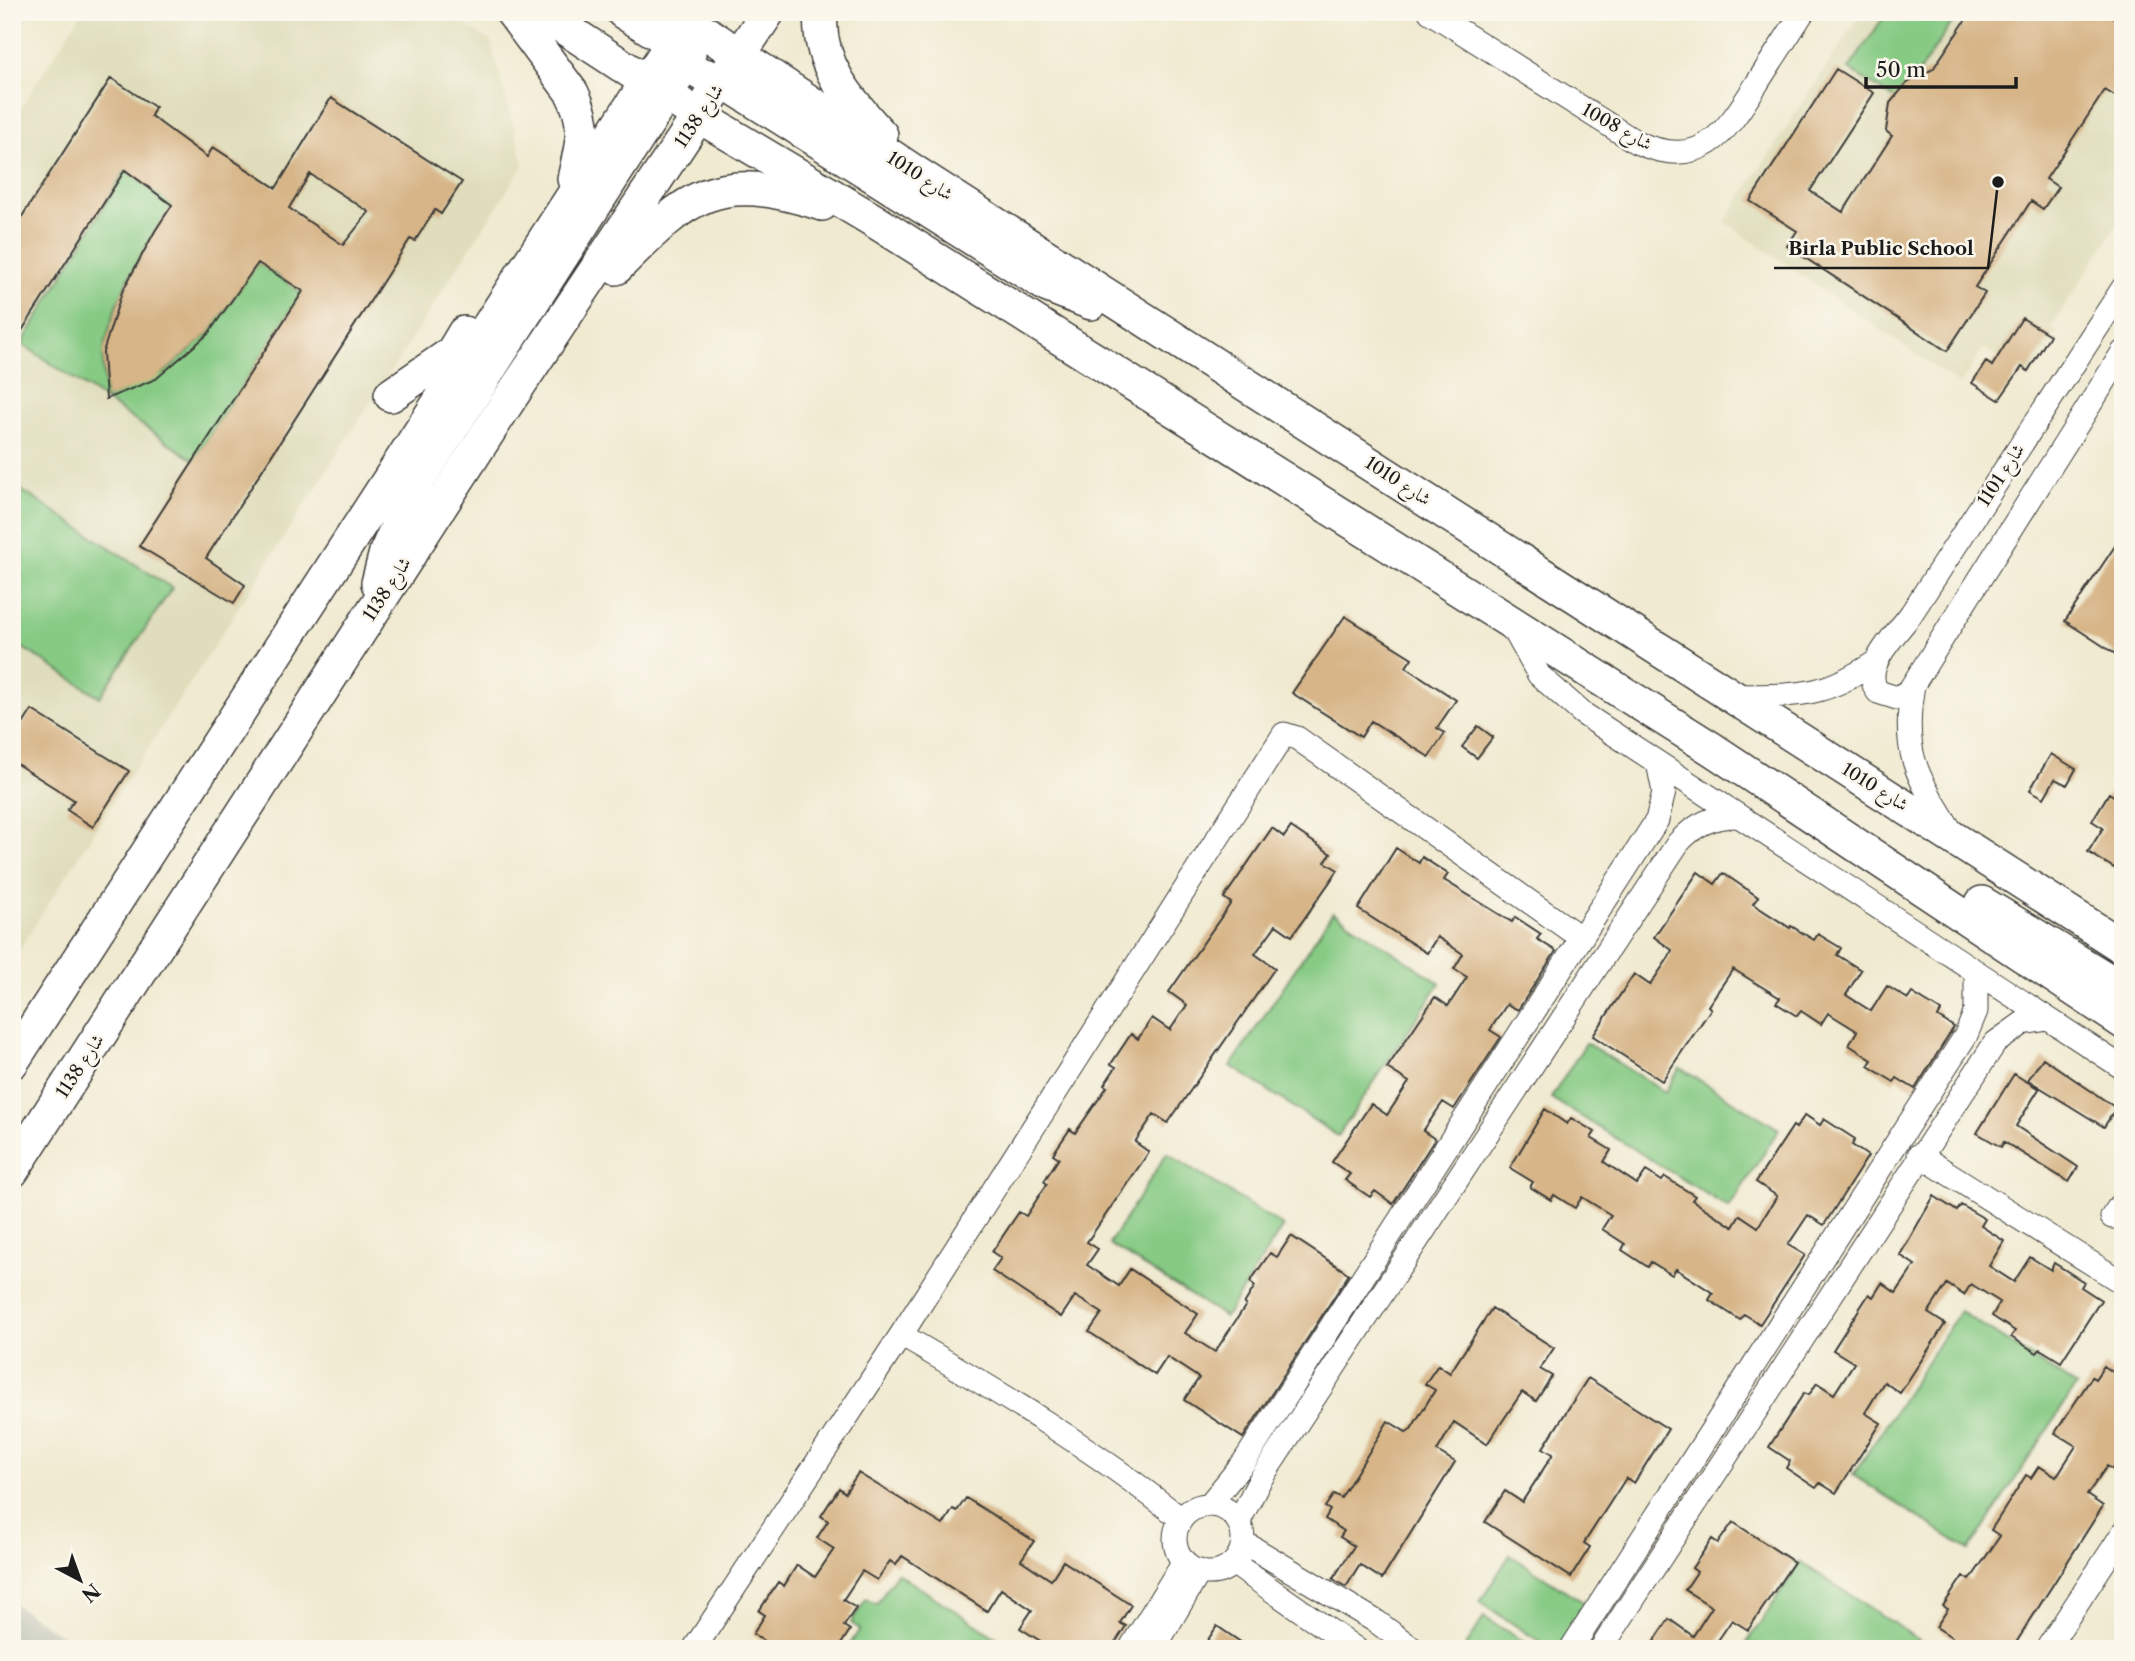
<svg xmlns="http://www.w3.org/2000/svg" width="2135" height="1661" font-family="'Libre Caslon Text',Amiri,serif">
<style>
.built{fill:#dfddbb}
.industrial{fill:#c3c6b9}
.green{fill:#86ca84;stroke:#517350;stroke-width:2}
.building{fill:#d7b588;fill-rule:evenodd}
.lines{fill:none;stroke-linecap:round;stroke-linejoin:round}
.street-casing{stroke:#3c3b37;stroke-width:25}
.secondary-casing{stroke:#3c3b37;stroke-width:36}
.street{stroke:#fff;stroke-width:23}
.secondary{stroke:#fff;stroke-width:33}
.labels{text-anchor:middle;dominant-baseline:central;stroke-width:5;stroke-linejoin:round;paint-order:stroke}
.street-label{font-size:18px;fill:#1c1c1c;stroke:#fbf7ec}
.leader{fill:none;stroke:#1c1c1c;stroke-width:2.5}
.callout-dot{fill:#1c1c1c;stroke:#fbf7ec;stroke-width:2.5}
.callout-label{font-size:19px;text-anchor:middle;font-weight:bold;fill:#1c1c1c;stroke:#fbf7ec;stroke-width:5;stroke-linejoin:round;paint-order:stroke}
</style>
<rect width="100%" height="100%" fill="#fbf7ec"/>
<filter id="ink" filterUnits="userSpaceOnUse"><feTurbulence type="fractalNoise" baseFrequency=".0143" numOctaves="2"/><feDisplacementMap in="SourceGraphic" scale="14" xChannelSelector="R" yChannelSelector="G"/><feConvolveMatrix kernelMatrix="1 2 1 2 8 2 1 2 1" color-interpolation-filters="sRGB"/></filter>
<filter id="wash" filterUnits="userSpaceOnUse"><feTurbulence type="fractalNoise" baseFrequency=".00686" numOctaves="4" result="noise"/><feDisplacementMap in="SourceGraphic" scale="28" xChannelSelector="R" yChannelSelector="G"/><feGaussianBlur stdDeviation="1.57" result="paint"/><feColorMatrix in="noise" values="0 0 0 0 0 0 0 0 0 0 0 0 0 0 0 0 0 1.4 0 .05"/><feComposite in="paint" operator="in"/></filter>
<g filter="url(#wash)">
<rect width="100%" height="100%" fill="#f0ead1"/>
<path class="built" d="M82,12h363l46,30 33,122 -512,796v-838z
M1862,12h261v204l-72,111 6,6 -29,44 -45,-29 -23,37 -235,-163z"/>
<path class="industrial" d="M12,1603l71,46h-71z"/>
<path class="green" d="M1887,12h72l-60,90 -50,-33z
M125,170l48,35c-31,43 -59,93 -69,145 -3,15 1,34 2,49l58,-26 44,-39 50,-71 44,30 -108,167 -172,-116z
M12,484l160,104 -72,109 -88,-56z
M1333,912l107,71 -102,153 -107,-70z
M1586,1043l79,49 15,-24 99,61 -50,79 -178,-110z
M1167,1153l116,73 -58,91 -116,-73z
M1960,1311l116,75 -107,164 -116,-75z
M1510,1555l81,52 -27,42h-13l-71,-47z
M1800,1562l119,78 -6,9h-170z
M897,1573l106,69 -4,7h-152l13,-20 -9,-6 15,-24 10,6z
M1484,1617l50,31 -63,1 -5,-3z"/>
<g id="blocks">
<path class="building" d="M1971,12h134l18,12v77l-18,-11 -59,89 12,8 -15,22 -12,-8 -56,86 10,6 -38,58 -160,-105 10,-15 -47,-30 86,-132 38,24 -64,98 33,21 49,-76 -6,-5 4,-28 17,-20 26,-14z
M111,78l44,29 -4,9 56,41 6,-10 63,41 55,-90 131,84 -21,32 -6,-4 -20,31 -5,-2 -204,319 39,27 -11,18 -95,-57 164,-255 -45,-28 -50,71 -52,45 -50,20 -3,-47 19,-60 33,-61 17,-26 -47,-35 -113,176v-114zM310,174l59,38 -26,33 -54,-37z
M2022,318l28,17 -22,36 -6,-4 -23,33 -27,-17 14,-21 6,4z
M2123,534v125l-58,-38z
M1345,616l67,42 -6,9 50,33 -19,28 8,5 -16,24 -58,-36 -10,16 -69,-44z
M32,710l97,61 -36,56 -26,-17 7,-10 -62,-39v-20z
M1478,726l15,11 -16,21 -15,-11z
M2051,754l25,15 -9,16 -12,-6 -11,19 -14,-8z
M2109,793l14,9v52l-9,14 -26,-16 15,-24 -11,-7z
M1291,827l40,27 -6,8 13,8 -46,66 -16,-11 -21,29 20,14 -107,155 -14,-9 -19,28 14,10 -62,90 11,7 -11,16 32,21 11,-17 68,45 -13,19 30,19 31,-47 -2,-1 11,-18 -5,-4 20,-29 7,4 14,-21 58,38 -106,164 -59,-38 15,-22 -32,-21 -12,18 -66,-43 13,-19 -27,-17 -14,21 -69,-46 9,-13 -9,-6 27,-40 7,4 21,-32 -3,-3 15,-23 -6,-4 17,-25 5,4 32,-46 -3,-2 12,-18 -5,-3 20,-30 7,5 14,-21 18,12 17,-25 -18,-13 62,-89 -7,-5 48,-70 12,9z
M1396,848l23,15 3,-6 26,17 -4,6 68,42 3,-5 26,17 -4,5 19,12 -38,59 -11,-6 -17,26 11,7 -47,72 -11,-7 -20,29 12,8 -42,65 -18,-13 -5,6 -25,-17 5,-6 -18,-12 39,-58 16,11 22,-33 -22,-14 48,-71 13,9 19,-29 -13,-8 9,-15 -26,-17 -10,16 -69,-44z
M1698,872l17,12 8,-11 35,24 -5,7 37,24 1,-2 23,14 4,-6 23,14 -4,7 24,15 -15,25 25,16 16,-25 21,13 4,-6 29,18 -3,6 16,10 -39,62 -18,-11 -3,4 -26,-16 4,-6 -23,-15 8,-14 -29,-18 -7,11 -20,-13 -4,5 -21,-13 4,-5 -47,-29 -25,37 3,3 -49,72 -69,-45 41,-62 16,11 19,-28 3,-7 -18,-13z
M2043,1058l73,50 -12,19 -76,-47z
M2014,1074l25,15 -23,37 62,41 -9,15 -65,-40 -3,5 -24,-14z
M1545,1109l22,15 4,-6 24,14 -4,6 20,12 -7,12 33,22 9,-13 16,10 3,-4 30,19 -3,4 41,27 7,-12 18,12 19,-31 -21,-14 37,-56 3,2 9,-13 15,10 4,-6 31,20 -3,6 16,11 -44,69 -16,-10 -20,30 17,10 -45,69 -16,-10 -4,6 -31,-20 4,-7 -37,-24 -4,6 -21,-13 -3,5 -26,-17 3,-6 -23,-15 9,-14 -29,-18 -7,11 -21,-13 -3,5 -21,-13 3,-5 -23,-14z
M1934,1196l23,15 4,-6 24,14 -4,7 23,15 -15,25 25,16 16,-25 21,13 3,-7 30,19 -3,5 20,13 -40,62 -21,-13 -3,4 -26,-16 4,-6 -23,-15 8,-14 -29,-18 -7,11 -17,-11 -19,29 17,11 -45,69 -16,-11 -19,31 16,10 -45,70 -16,-10 -4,5 -30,-20 4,-7 -21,-14 35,-54 5,2 8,-12 17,11 20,-31 -21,-13 36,-56 4,3 9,-14 14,10 19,-28 -15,-10z
M1492,1308l62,40 -14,21 12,7 -16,25 -14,-9 -35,52 -33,-22 -17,29 18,11 -73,117 -22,-14 -14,22 -13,-8 21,-33 -14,-9 4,-6 -19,-12 5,-9 -5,-3 9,-13 7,4 47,-77 18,11 5,-3 24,-39 -10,-6 13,-19 12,8z
M2104,1366l19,13v97l-16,-10 -20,29 16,11 -91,143h-67l8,-11 -17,-11 12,-18 -5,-3 20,-30 7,4 30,-44 -9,-6 35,-55 5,3 8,-12 17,11 20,-31 -21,-13 37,-56 3,2z
M1588,1378l80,51 -34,54 -8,-5 -42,65 6,4 -19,30 -86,-55 20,-31 17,11 31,-48 -10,-6z
M858,1473l85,52 10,-16 4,2 9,-13 68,43 -13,19 30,20 12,-19 68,44 -11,18 6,3 -15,23h-58l-33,-21 12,-18 -31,-21 -14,22 -85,-55 -6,9 -6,-4 -13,19 -15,-9 -19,29 13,8 -12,18 6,4 -12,19h-62l-23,-15 12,-19 -6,-4 19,-29 6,4 13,-21 18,12 19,-28 -17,-11 11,-17 -7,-5 18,-28 6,5z
M1733,1522l61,40 -46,68 -16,-10 -20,29h-63l20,-30 24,17 19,-29 -27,-17 12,-18 -5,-4 20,-29 6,4z
M1217,1626l34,23h-49z"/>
</g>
</g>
<g filter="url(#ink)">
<use href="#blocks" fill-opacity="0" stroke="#3c3b37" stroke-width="2"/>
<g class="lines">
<defs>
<path id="street" d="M1430,12l206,130c65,29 88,-7 120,-57 15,-24 31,-48 47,-73
M2123,288l-212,326c-14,20 -52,54 -33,78l19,6 12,-7 214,-339
M1511,624l28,51 43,38 541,355
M1913,685c-12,70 4,91 40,149
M1735,696c65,-1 87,2 142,-35
M1919,1155l204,128
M2112,1217l11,-16
M901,1335c96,56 194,114 280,184
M1209,1505l35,-43 413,-642 7,-28 -6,-29
M1175 1539a34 34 0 1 1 68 0a34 34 0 1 1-68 0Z
M1239,1521l21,-41 418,-637c17,-19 35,-27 60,-27
M1243,1542l134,80 36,27
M1233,1563l123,86
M694,1649l207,-314 383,-601 13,4 284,200
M1130,1649l54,-88
M1154,1649l46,-78
M1571,1649l395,-614 10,-24v-38
M1601,1649l394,-606 28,-20 25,-4
M2047,1649l76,-116"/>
<path id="secondary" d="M512,12l60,81c17,34 10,50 2,86
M540,12l159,104 174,104 839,529 411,273
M623,12l66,41
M675,12l241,161 1207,774
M821,12c-5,51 28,88 60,123
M701,74l22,7 325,205 43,17
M616,268c74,-75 100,-98 206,-64
M391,395l61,-42 12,-20
M378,583l8,-31 32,-72 259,-403
M1982,903l141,86
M12,1062l680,-1050
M12,1171l495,-768 261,-391"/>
</defs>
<use href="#street" class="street-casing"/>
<use href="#secondary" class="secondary-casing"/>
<use href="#street" class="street"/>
<use href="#secondary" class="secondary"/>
</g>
</g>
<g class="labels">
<g class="street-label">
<text transform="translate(699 116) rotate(-56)">شارع 1138</text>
<text transform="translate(1617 127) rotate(29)">شارع 1008</text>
<text transform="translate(920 176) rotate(33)">شارع 1010</text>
<text transform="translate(2001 475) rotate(-57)">شارع 1101</text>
<text transform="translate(1398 481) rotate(33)">شارع 1010</text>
<text transform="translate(387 589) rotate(-57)">شارع 1138</text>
<text transform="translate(1875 787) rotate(32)">شارع 1010</text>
<text transform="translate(80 1066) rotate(-57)">شارع 1138</text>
</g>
</g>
<path class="leader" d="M1998 182L1988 268H1774"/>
<circle class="callout-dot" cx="1998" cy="182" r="7"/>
<g class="callout-label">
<text x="1881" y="255">Birla Public School</text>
</g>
<rect width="2135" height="1661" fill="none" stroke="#fbf7ec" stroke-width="42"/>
<g transform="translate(80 1580) rotate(139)" stroke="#fbf7ec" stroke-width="5" paint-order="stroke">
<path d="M0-5L12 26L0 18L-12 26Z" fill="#1c1c1c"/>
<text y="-10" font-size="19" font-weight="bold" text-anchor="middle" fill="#1c1c1c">N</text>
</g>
<path d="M1866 77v10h150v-10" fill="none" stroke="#1c1c1c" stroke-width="3.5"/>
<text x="1876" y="77" font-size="21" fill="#1c1c1c" stroke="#fbf7ec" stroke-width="5" paint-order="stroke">50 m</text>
</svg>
